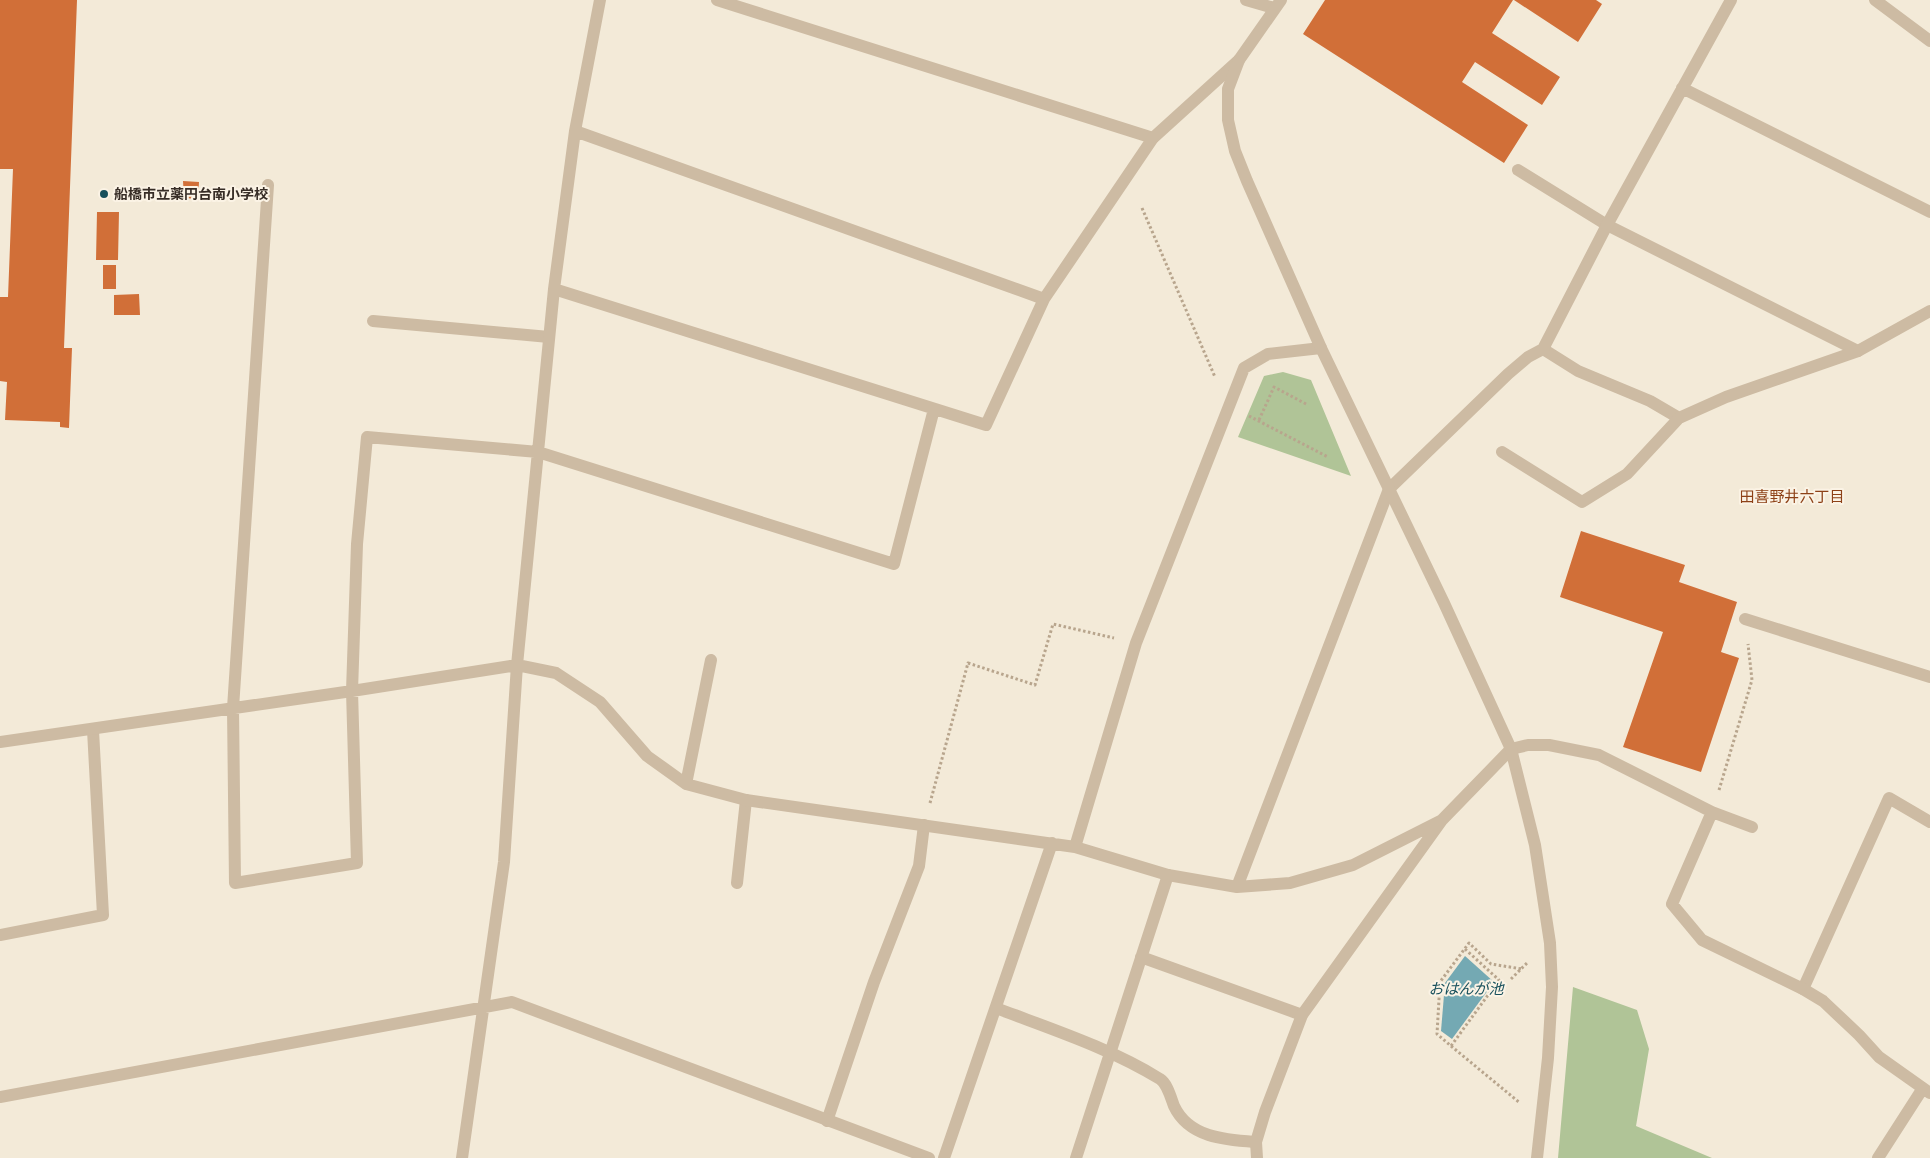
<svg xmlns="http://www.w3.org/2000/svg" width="1930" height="1158" font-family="'PT Sans Narrow','Noto Sans JP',sans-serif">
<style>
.green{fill:#b0c497}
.water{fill:#74a9b3}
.building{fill:#d16f38}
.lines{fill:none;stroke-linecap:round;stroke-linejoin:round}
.path{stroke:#b8a58d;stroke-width:3;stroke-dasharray:2.5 2.5;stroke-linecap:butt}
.service{stroke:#cdbba3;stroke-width:12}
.minor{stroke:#cdbba3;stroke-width:12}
.tertiary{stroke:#cdbba3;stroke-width:12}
.poi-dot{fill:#18505c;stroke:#fbf3e5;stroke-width:2}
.labels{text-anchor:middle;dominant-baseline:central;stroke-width:4;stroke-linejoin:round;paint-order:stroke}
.poi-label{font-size:14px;font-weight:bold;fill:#372d26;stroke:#fbf3e5;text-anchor:start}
.neighbourhood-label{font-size:15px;fill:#8d4117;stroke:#fbf3e5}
.water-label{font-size:15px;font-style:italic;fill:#18505c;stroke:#fbf3e5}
</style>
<rect width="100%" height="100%" fill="#f3ead8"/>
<path class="green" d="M1283,372l28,8 40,96 -113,-39 26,-61z
M1573,987l64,23 12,39 -13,77 76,32h-154z"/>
<path class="water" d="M1465,956l29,26 -42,57 -11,-8 4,-48z"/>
<path class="building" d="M0,0h77l-13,348h8l-3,80 -9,-1v-5l-55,-2 2,-38 -7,-1v-84h8l5,-128h-13z
M1325,0h188l-21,33 68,44 -18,28 -67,-43 -13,20 66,43 -24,38 -201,-129z
M1514,0h82l6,4 -24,38z
M183,181l16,1 -1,17 -14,-1z
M97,212h22l-1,48h-22z
M103,265h13v24h-13z
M139,294l1,21h-26v-20z
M1581,531l104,34 -6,17 58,20 -16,50 18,6 -38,114 -78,-25 40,-115 -103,-35z"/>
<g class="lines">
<path class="path" d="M1142,208l73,169
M1249,416l79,41
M1259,420l15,-33 34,18
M1719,790l33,-110 -4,-36
M930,803l38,-140 67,22 18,-61 61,14
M1465,949l34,31 -48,66 -14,-12 3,-52 29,-39 22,21 31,5
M1511,979l16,-16
M1451,1046l69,57"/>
<path class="service" d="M717,0l436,138
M1518,170l89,55 251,126
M373,321l176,16
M1543,349l35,22 72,30 29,17
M1745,619l185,58
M737,883l9,-83
M0,935l103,-20 -10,-185
M1141,957l161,58
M1803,989l86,-191 41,24
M996,1008c55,21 114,40 164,71 7,4 11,19 14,27 15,32 52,34 82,36
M827,1121l47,-139 45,-116 5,-41
M1076,1158l92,-283"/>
<path class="minor" d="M1246,0l28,8
M1875,0l55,41
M1682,88l248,124
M575,131l469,168
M268,185l-35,523 2,175 122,-20 -5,-172 5,-147 10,-107 171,15 356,112 40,-155
M554,289l432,136 58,-126 109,-161 86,-78
M1502,452l80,50 45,-28 52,-56 47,-21 132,-46 72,-40
M0,742l352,-51 165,-26 39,8 44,29 47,54 39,28 60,16 329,47 93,28 69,12 53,-4 63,-18 89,-45
M686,784l25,-124
M1712,812l-40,92 30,36 101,49 20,12 36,34 20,22 51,36
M1075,847l61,-204 108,-275 24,-14 53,-6
M1237,887l152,-398 119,-115 20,-17 15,-8 64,-124 124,-225
M0,1097l512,-95 417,156
M462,1158l42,-296 13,-197 37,-376 21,-158 25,-131
M944,1158l108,-315
M1257,1158l-1,-16 9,-30 37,-97 140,-195 69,-71 17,-4h21l50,10 113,57 40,15
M1878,1158l45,-70"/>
<path class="tertiary" d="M1281,0l-42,60 -11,29v31l7,31 12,30 74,167 123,255 67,146 24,96 15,98 2,44 -4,71 -11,100"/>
</g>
<circle class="poi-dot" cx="104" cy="194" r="5"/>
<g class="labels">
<g class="poi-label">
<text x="114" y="194">船橋市立薬円台南小学校</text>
</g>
<g class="neighbourhood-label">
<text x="1792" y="496">田喜野井六丁目</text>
</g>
<g class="water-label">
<text x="1466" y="988">おはんが池</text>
</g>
</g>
</svg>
